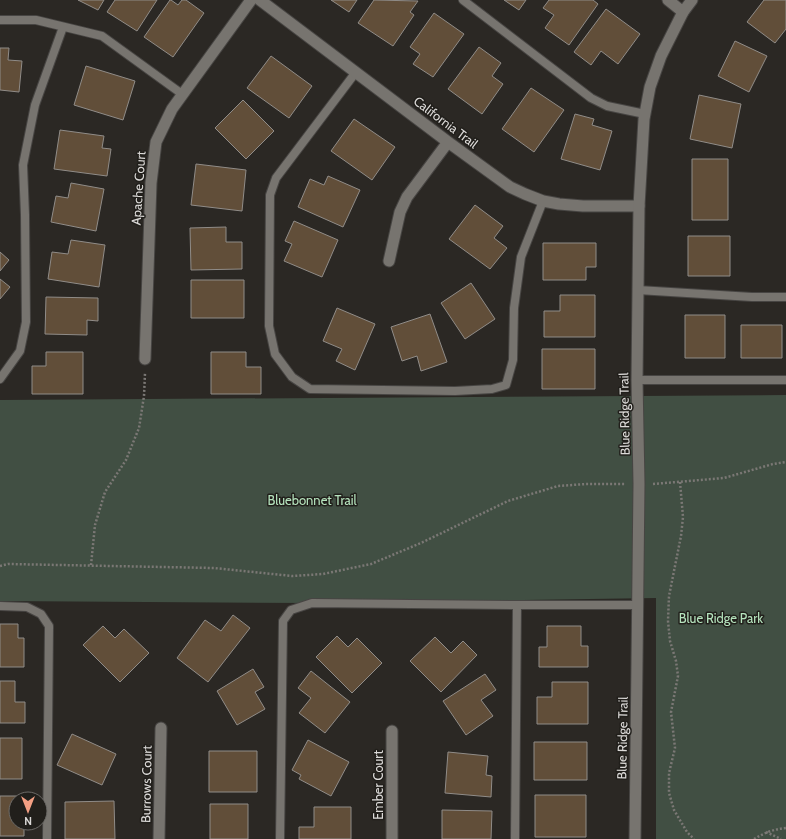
<svg xmlns="http://www.w3.org/2000/svg" width="786" height="839" font-family="Cabin,sans-serif">
<style>
.green{fill:#414f43}
.building{fill:#614e39;stroke:#908c88}
.lines{fill:none;stroke-linecap:round;stroke-linejoin:round}
.service-casing{stroke:#474543;stroke-width:10}
.minor-casing{stroke:#474543;stroke-width:13}
.tertiary-casing{stroke:#474543;stroke-width:13}
.path{stroke:#7b7875;stroke-width:2.5;stroke-dasharray:2 2;stroke-linecap:butt}
.service{stroke:#77746f;stroke-width:8}
.minor{stroke:#77746f;stroke-width:11}
.tertiary{stroke:#77746f;stroke-width:11}
.labels{text-anchor:middle;dominant-baseline:central;stroke-width:3;stroke-linejoin:round;paint-order:stroke}
.street-label{font-size:13px;fill:#dcdad8;stroke:#211f1b}
.park-label{font-size:13px;fill:#b5e3bd;stroke:#211f1b}
</style>
<rect width="100%" height="100%" fill="#2b2824"/>
<path class="green" d="M786,395v444h-130v-241l-344,5 -312,-2v-201z"/>
<path class="building" d="M78,0h26l-6,10z
M115,0h42l-20,31 -30,-19z
M170,0h1l7,5 4,-5h4l18,13 -31,44 -29,-20z
M331,0h26l-8,12z
M374,0l44,1 -8,11 4,3 -21,31 -35,-23z
M504,0h22l-7,10z
M549,0h44l5,4 -29,41 -24,-17 9,-13 -11,-7z
M764,0h22v29l-11,14 -28,-21z
M606,9l34,25 -22,30 -17,-13 -10,14 -17,-13z
M434,13l30,21 -31,43 -20,-13 7,-10 -10,-7z
M735,41l32,15 -18,36 -31,-16z
M479,47l22,16 -9,13 11,8 -21,30 -34,-25z
M0,48h9l-1,12 14,1 -3,31 -19,-2z
M271,56l41,30 -23,32 -42,-30z
M86,66l49,15 -12,39 -49,-15z
M531,88l33,22 -30,42 -32,-23z
M699,95l42,9 -9,44 -42,-9z
M243,100l31,31 -28,28 -31,-31z
M575,114l19,5 -2,6 20,6 -12,39 -39,-11z
M354,119l41,28 -23,33 -41,-29z
M60,130l44,6 -2,12 9,1 -4,27 -53,-7z
M692,159h36v61h-36z
M196,164l50,6 -4,41 -51,-6z
M328,176l32,14 -17,37 -45,-20 12,-28 14,6z
M71,183l33,6 -8,42 -45,-9 5,-26 12,2z
M475,205l28,21 -9,12 13,10 -17,21 -41,-30z
M294,221l44,19 -16,37 -38,-16 8,-17 -7,-3z
M226,227v15h16v27l-51,1 -1,-42z
M688,236h42v40h-42z
M71,240l34,5 -6,42 -51,-8 4,-27 16,2z
M543,243h53v24h-10v13h-43z
M0,252l9,8 -9,11z
M0,279l10,8 -10,12z
M191,280h53v38h-53z
M471,283l24,36 -30,20 -24,-36z
M560,295h35v42h-51v-26h16z
M46,297l52,1v23l-11,-1v15l-42,-1z
M337,308l38,16 -20,46 -19,-9 6,-12 -19,-8z
M430,314l17,48 -26,9 -4,-15 -15,5 -11,-34z
M685,315h40v43h-40z
M741,325h41v33h-41z
M542,349h53v40h-53z
M46,352h37v42h-51v-28h14z
M211,352h35v15h15v27h-50z
M233,615l17,13 -42,54 -31,-24 28,-38 16,11z
M0,624h18v14h6v29h-24z
M103,626l12,12 9,-9 25,24 -29,29 -37,-37z
M547,626h34v20h7v21h-49v-20h8z
M337,636l11,11 9,-9 25,25 -30,30 -36,-36z
M435,637l16,16 12,-12 14,14 -36,37 -31,-31z
M253,669l11,18 -9,5 10,17 -28,16 -20,-34z
M311,671l39,31 -25,31 -26,-20 12,-15 -13,-10z
M485,674l11,16 -15,10 12,16 -27,19 -23,-34z
M0,681h15v21h10v21h-25z
M552,682h36v42h-51v-27h15z
M72,734l44,20 -14,31 -45,-20z
M0,738h22v41h-22z
M308,740l41,22 -18,34 -32,-17 2,-4 -9,-5z
M534,742h53v38h-53z
M209,751h48v41h-48z
M448,752l40,4 -2,19 6,1 -1,21 -46,-4z
M535,795h51v42h-51z
M0,796h24v3h-8v24h8v13h-24z
M114,801l1,38h-50v-37z
M210,804h38v35h-38z
M314,807h37v32h-52v-12h15z
M442,810l50,1 -1,28h-49z"/>
<g class="lines">
<defs>
<path id="service" d="M463,0l128,98 16,8 38,8
M0,20h36l66,16 80,58
M356,72l-80,106 -6,17 -1,131 6,28 17,23 18,12 145,2 37,-2 14,-4 7,-25 1,-52 7,-51 22,-56
M638,290l114,7h34
M0,379l20,-28 6,-29 -1,-107 -2,-50 12,-60 28,-78
M637,380h149
M0,606l27,1 14,7 8,12 -2,213
M280,839l3,-218 8,-11 21,-7 205,2h121
M515,839l2,-234"/>
<path id="minor" d="M260,0l188,142 62,45 15,7 18,7 16,3 24,2h56
M668,0l15,12
M389,261l11,-49 7,-15 41,-55
M145,359l6,-176 5,-41 16,-33 79,-109
M392,731v108
M159,839l2,-111"/>
<path id="tertiary" d="M635,839l4,-355 -2,-104 1,-90 1,-84 5,-87 6,-32 11,-31 22,-44 9,-12"/>
</defs>
<use href="#service" class="service-casing"/>
<use href="#minor" class="minor-casing"/>
<use href="#tertiary" class="tertiary-casing"/>
<path class="path" d="M680,482l3,35 -2,19 -12,60 -1,25 2,20 6,20 2,15 -7,36 4,36 -6,25v20l5,17 13,22 7,7
M653,484l71,-6 49,-14 13,-2
M91,565l4,-40 10,-33 21,-32 13,-32 5,-32 1,-23
M0,566l8,-2 206,4 78,8 31,-2 48,-10 50,-21 87,-42 50,-15 28,-2h40
M766,832l15,7
M754,839c10,-6 20,-10 32,-11"/>
<use href="#service" class="service"/>
<use href="#minor" class="minor"/>
<use href="#tertiary" class="tertiary"/>
</g>
<g class="labels">
<g class="street-label">
<text transform="translate(446 122) rotate(37)">California Trail</text>
<text transform="translate(138 188) rotate(-86)">Apache Court</text>
<text transform="translate(624 414) rotate(-91)">Blue Ridge Trail</text>
<text transform="translate(622 738) rotate(-89)">Blue Ridge Trail</text>
<text transform="translate(146 784) rotate(-89)">Burrows Court</text>
<text transform="translate(378 785) rotate(-90)">Ember Court</text>
</g>
<g class="park-label">
<text x="312" y="500">Bluebonnet Trail</text>
<text x="721" y="618">Blue Ridge Park</text>
</g>
</g>
<g transform="translate(28 811) rotate(180)"><circle r="19" fill="#211f1b" stroke="#6c6a67"/>
<path d="M0-3L7 15L0 10L-7 15Z" fill="#f39f83"/>
<text y="-6" font-size="11" font-weight="bold" text-anchor="middle" fill="#dcdad8">N</text>
</g>
</svg>
